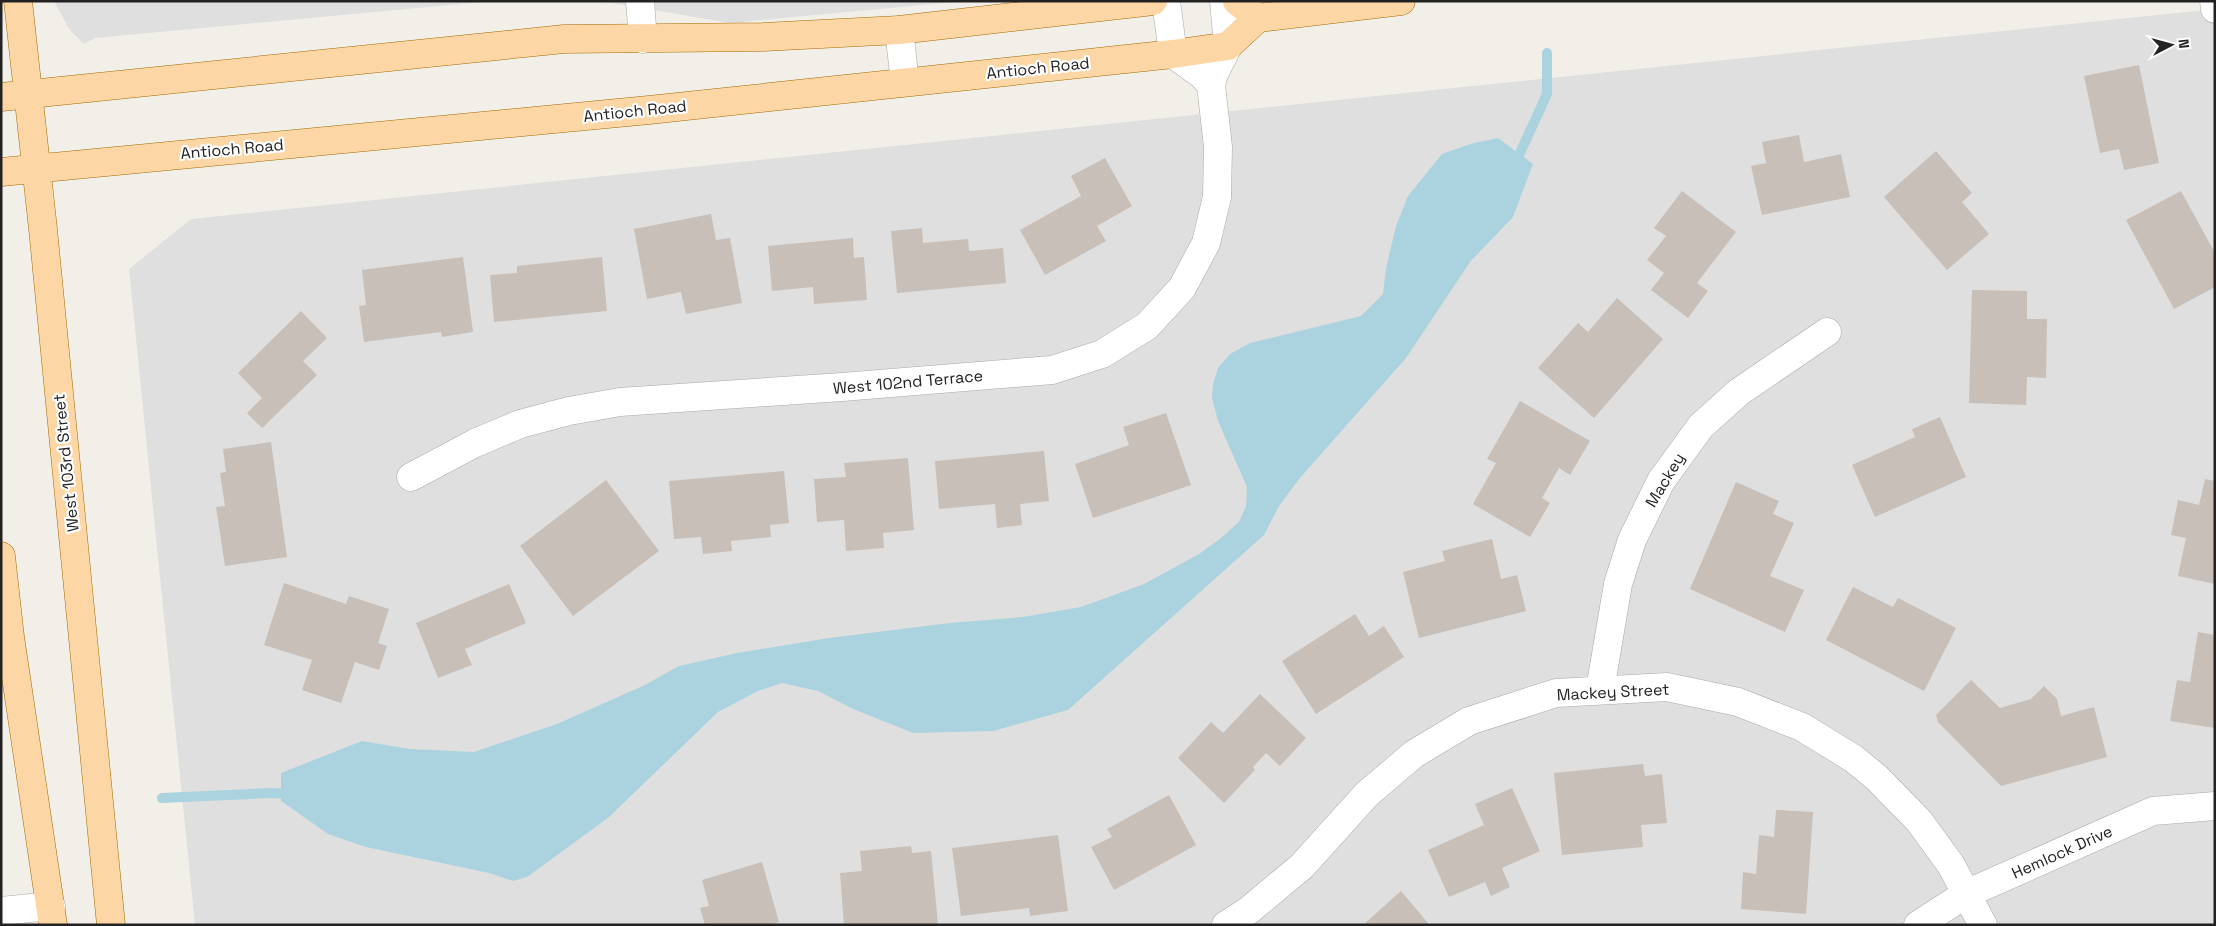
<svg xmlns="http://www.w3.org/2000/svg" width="2216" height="926" font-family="'Space Grotesk',sans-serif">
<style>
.residential{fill:#e0dfdf}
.water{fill:#aad3df}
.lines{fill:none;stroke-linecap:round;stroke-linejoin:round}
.stream{stroke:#aad3df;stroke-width:10}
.building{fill:#c7bfb8}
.minor-casing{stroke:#a9a9a9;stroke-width:29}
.major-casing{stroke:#a06b00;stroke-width:29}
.minor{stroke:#fff;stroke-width:28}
.major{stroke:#fcd6a4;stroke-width:28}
.labels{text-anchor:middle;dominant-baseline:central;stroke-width:4.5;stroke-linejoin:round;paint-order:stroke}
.street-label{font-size:16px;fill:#222;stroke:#fff}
</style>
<rect width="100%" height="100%" fill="#f2efe9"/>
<path class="residential" d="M54,1h439l-398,37 -11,6 -15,-15z
M600,1h365l-235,22z
M2215,9v916h-2020l-66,-656 62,-50z"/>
<path class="water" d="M1498,138l35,26 -20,53 -43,45 -64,96 -107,121 -20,27 -15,29 -196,175 -75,21 -80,2 -60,-24 -35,-18 -36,-8 -24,8 -40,21 -110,106 -81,59 -14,4 -24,-8 -123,-26 -38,-13 -47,-33v-28l81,-32 48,8 64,3 83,-28 88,-39 34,-19 58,-13 92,-15 121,-15 73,-6 58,-10 63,-23 55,-30 22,-16 18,-16 7,-16 1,-19 -29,-66 -6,-23 1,-14 5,-16 12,-14 20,-11 111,-27 22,-22 3,-26 10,-42 12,-30 34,-42 28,-10z"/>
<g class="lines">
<path class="stream" d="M1512,163l8,-10 27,-59v-41
M162,798l108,-5 24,1"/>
</g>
<path class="building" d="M2139,65l20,98 -35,7 -5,-21 -19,4 -16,-77z
M1799,135l5,27 37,-8 9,43 -88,18 -11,-49 15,-3 -4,-21z
M1936,151l36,42 -10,9 27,32 -42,36 -63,-73z
M1105,158l27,48 -35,20 9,15 -61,34 -25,-45 61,-34 -10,-20z
M1682,191l54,41 -39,51 11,8 -20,27 -37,-28 13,-17 -17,-13 19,-24 -12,-8z
M2181,191l34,62v34l-41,22 -48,-89z
M711,214l5,26 14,-2 12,65 -56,11 -5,-22 -34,7 -13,-70z
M922,228l1,15 45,-4 1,12 34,-3 3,35 -109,10 -6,-62z
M853,238l1,20 10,-1 3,43 -53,4 -1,-17 -41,4 -4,-45z
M463,257l10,75 -31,5 -1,-5 -77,10 -5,-36 7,-1 -4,-35z
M602,257l5,54 -113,11 -4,-47 27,-2v-7z
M1972,290l55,1v28h20l-1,59 -19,-1 -1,28 -57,-2z
M1617,298l46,41 -69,79 -56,-50 40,-45 10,9z
M301,311l26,27 -24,23 14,14 -55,53 -15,-15 15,-15 -24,-25z
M1520,401l70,40 -20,34 -11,-7 -17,30 8,5 -20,34 -57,-33 23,-41 -9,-4z
M1166,413l25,72 -98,33 -18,-54 54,-19 -6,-18z
M1940,417l26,60 -91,40 -23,-52 63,-28 -3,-8z
M271,442l16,115 -62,9 -9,-59 9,-1 -5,-33 6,-1 -3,-23z
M1044,451l5,50 -29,3 2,21 -25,3 -2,-24 -56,5 -4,-48z
M908,458l6,72 -31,3 1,15 -38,3 -2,-31 -27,2 -3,-43 32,-2 -2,-14z
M784,471l5,52 -19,2 1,12 -40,4 1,10 -29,3 -2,-17 -27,2 -5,-58z
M2205,479l10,2v103l-37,-8 8,-38 -15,-3 7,-35 21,5z
M606,480l53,71 -86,65 -53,-70z
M1736,482l43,19 -6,13 21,9 -24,53 34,14 -19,42 -95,-43z
M1492,539l9,40 16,-4 9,36 -107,27 -16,-66 42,-11 -3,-10z
M284,583l62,21 3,-8 40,13 -11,34 9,3 -8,24 -24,-8 -14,41 -39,-13 10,-30 -48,-15z
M509,584l17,39 -61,26 7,16 -34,13 -22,-55z
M1853,587l40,20 5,-9 58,30 -32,63 -98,-51z
M1355,614l14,22 15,-10 20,31 -88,57 -34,-53z
M2198,632l17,3v93l-45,-7 7,-41 13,2z
M1971,680l29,28 31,-9 13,-13 13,13 4,17 33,-9 13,50 -106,29 -63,-64 -2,-7z
M1260,694l46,44 -26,28 -14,-13 -13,14 2,3 -31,33 -46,-45 33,-36 12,11z
M1643,764l2,12 17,-2 5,49 -26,2 2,22 -81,8 -8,-82z
M1512,788l28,63 -38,17 8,19 -19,9 -6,-14 -36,15 -21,-47 56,-25 -9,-21z
M1169,795l27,50 -82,45 -23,-43 21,-10 -5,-8z
M1776,810l37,2 -7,102 -65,-5 2,-37 13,2 3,-39 15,2z
M1058,835l10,76 -38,5 -1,-8 -68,8 -9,-68z
M911,846l1,7 19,-2 7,73 -94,1 -4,-52 22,-2 -2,-20z
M762,862l17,60 -11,3h-63l-5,-17 9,-2 -7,-26z
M1401,891l27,32 -2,2h-63z"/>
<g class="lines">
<defs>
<path id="minor" d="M640,1l3,38
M1166,1l7,53 29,21 9,10
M2214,1l1,8
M899,30l6,52
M411,477l64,-34 45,-19 49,-13 51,-9 222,-15 210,-17 50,-16 45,-28 35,-38 24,-45 11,-46 1,-50 -7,-62 3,-11 14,-28 -4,-45
M1600,690l18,-106 14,-44 29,-59 40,-55 38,-34 88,-60
M1,911l50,-5
M1226,925l22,-14 54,-45 65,-72 47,-40 55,-33 87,-28 111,-6 71,15 64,25 52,32 23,19 42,43 32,44 32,60
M1918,925l48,-31 187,-83 62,-5"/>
<path id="major" d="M18,1l25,228 68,696
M1237,1l21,17
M1,97l563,-58 199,-2 136,-7 254,-29
M1,172l648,-62 524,-56 55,-8 30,-28 143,-17
M1,556l9,81 43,288"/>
</defs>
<use href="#minor" class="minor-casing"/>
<use href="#major" class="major-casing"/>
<use href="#minor" class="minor"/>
<use href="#major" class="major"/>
</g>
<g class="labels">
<g class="street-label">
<text transform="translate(1038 68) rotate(-6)">Antioch Road</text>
<text transform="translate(635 111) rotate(-6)">Antioch Road</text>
<text transform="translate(232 149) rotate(-5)">Antioch Road</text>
<text transform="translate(908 382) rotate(-5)">West 102nd Terrace</text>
<text transform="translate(66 463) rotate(-96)">West 103rd Street</text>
<text transform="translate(1665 480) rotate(-59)">Mackey</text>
<text transform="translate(1613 692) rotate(-3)">Mackey Street</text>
<text transform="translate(2062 852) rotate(-24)">Hemlock Drive</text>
</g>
</g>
<rect width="2216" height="926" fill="none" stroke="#222222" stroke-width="5"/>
<g transform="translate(2171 45) rotate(84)" stroke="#ffffff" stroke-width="4" paint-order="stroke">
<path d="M0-4L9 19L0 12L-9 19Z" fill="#222222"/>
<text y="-8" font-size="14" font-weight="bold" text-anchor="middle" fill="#222222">N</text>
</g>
</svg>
